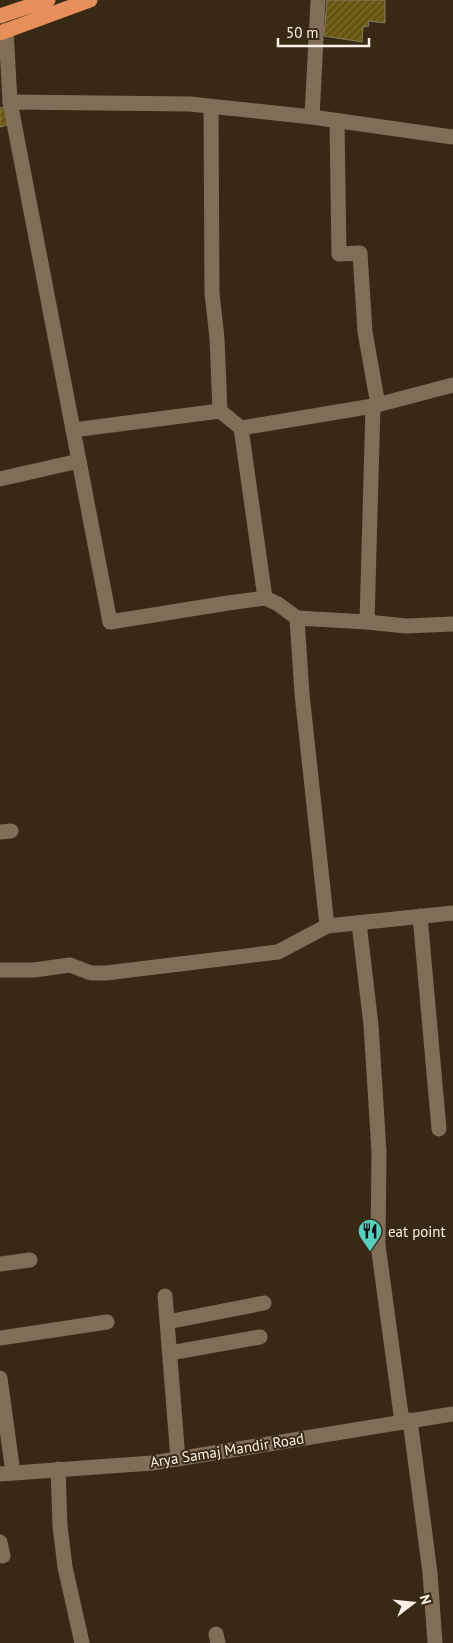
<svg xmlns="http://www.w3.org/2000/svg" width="453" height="1643" font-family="'PT Sans',sans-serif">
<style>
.building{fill:url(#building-hatch);stroke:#837c61}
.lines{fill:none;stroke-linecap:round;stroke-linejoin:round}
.street{stroke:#806e59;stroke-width:15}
.secondary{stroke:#806e59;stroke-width:15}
.highway{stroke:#e78f5a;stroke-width:15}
.labels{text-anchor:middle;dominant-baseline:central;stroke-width:4;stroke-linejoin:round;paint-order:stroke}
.poi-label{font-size:15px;fill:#fbf1e5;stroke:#382915;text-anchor:start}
.street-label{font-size:15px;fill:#fbf1e5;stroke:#382915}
</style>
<defs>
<pattern id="building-hatch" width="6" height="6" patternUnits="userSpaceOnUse" patternTransform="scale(1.25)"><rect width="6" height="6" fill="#66550e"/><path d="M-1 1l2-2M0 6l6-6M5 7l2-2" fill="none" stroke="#7d6e31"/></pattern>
</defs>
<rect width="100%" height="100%" fill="#382915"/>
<path class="building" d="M327,0h58v23l-17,-2 1,5 -6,1 -1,15 -38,-6z
M7,106l5,18 -12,3v-19z"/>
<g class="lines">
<path class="street" d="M10,102l180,2 122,13 141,20
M211,107l1,186 5,45 3,73
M312,117l6,-117
M337,121l2,133 21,-1 5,79 13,73
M73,430l147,-19 21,17
M0,479l79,-18
M265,598l-24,-170 132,-22 80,-21
M297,618l70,4 6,-216
M367,622l39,4 47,-2
M0,832l11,-1
M420,916l19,213
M359,923l12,102 8,127 -1,93 24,177
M0,970h34l36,-5 21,8h15l172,-21 49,-26
M0,1264l30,-4
M165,1296l13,163
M167,1322l97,-19
M0,1338l107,-16
M170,1353l90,-16
M0,1378l13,95
M410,1420l20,153 5,70
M58,1469l2,57 5,41 17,76
M0,1474l152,-11 301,-49
M0,1542l3,14
M216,1634l2,9"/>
<path class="secondary" d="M6,30l4,72 100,520 118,-19 37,-5 13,6 19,14 5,76 25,232 126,-13"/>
<path class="highway" d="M0,16l48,-16
M0,33l90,-33"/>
</g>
<defs>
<symbol id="restaurant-pin" viewBox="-11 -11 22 30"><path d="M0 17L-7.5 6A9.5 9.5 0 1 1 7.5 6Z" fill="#59cebe" stroke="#382915"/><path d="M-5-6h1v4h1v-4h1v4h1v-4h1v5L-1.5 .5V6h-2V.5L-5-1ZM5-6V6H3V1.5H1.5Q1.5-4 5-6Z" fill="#111"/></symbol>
</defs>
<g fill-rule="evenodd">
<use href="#restaurant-pin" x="356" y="1217" width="28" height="38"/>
</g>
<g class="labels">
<g class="poi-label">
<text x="388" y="1231">eat point</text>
</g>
<g class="street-label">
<text transform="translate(227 1450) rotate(-9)">Arya Samaj Mandir Road</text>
</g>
</g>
<g transform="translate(413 1603) rotate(74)" stroke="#382915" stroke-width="4" paint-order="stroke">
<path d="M0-4L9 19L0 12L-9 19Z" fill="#fbf1e5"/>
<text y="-8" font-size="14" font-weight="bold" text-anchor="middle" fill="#fbf1e5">N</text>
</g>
<path d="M278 38v8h91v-8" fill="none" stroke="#fbf1e5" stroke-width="2.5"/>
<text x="286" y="38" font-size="15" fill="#fbf1e5" stroke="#382915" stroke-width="4" paint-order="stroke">50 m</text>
</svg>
